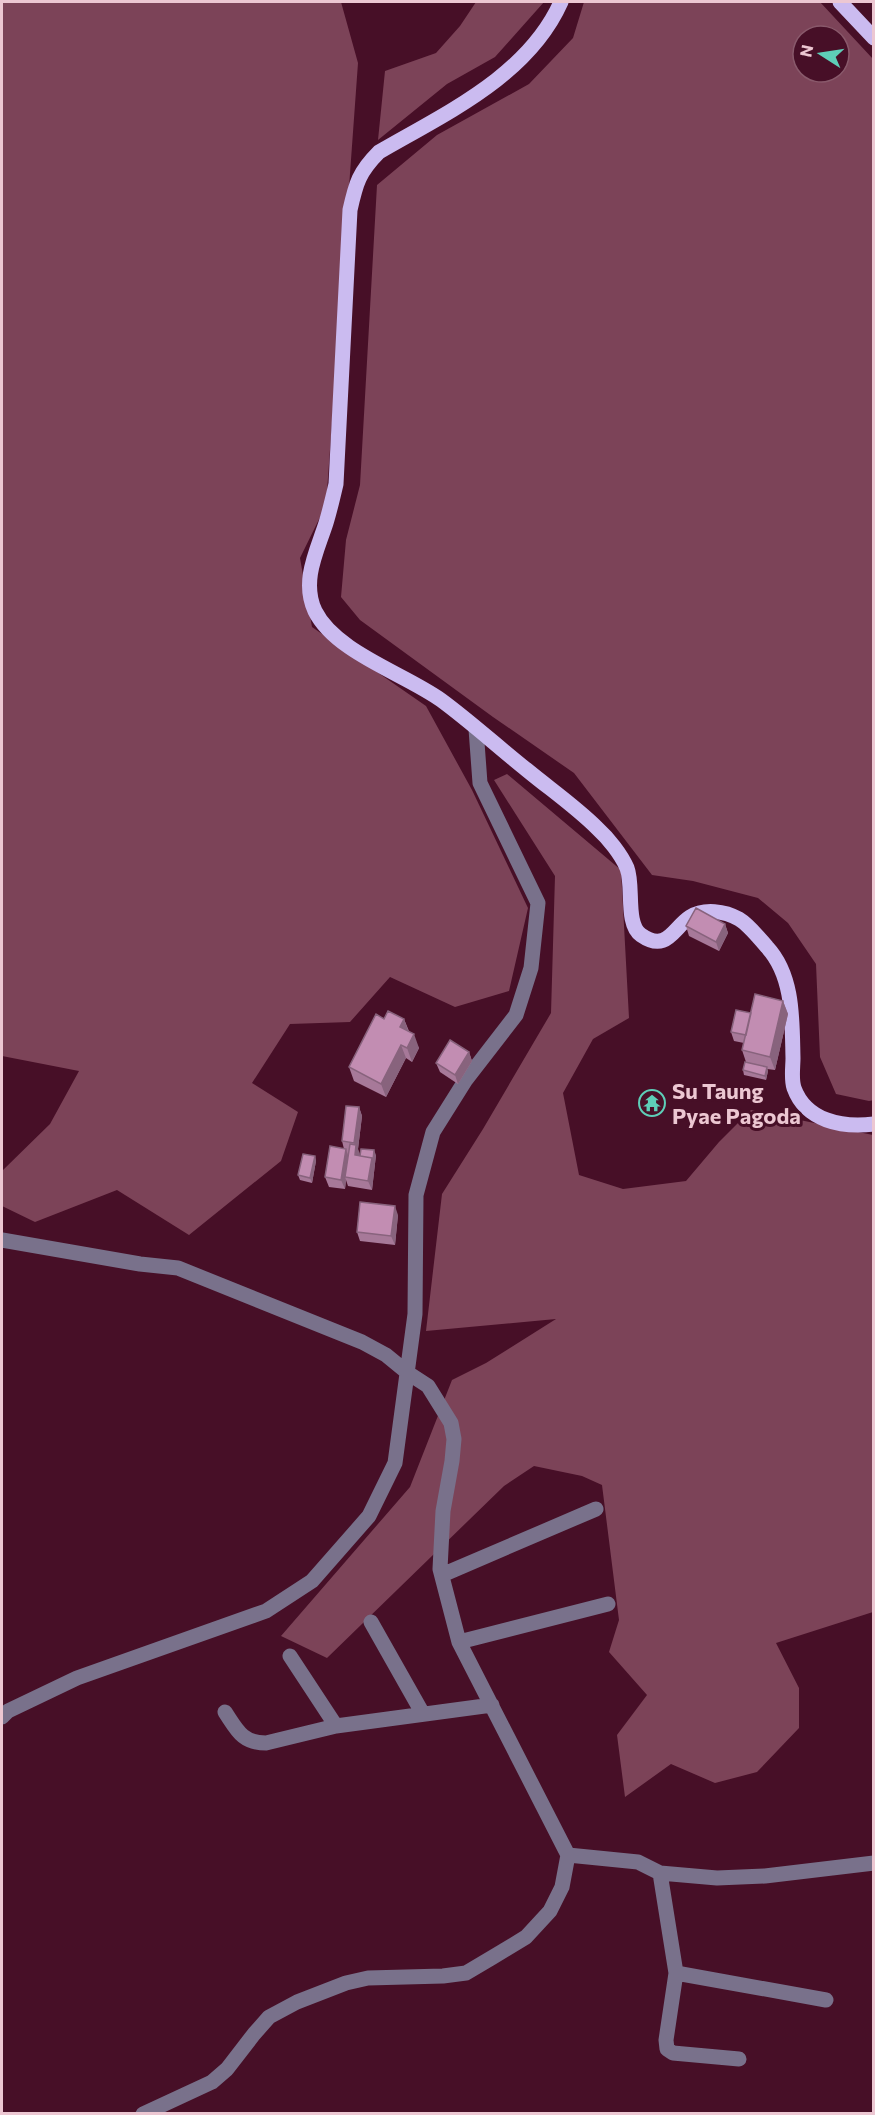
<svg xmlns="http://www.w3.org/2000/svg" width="875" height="2115" font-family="Commissioner,sans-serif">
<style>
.forest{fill:#7c4358;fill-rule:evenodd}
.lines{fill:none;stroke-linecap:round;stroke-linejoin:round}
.minor{stroke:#79718b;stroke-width:15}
.major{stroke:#cbbbf0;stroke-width:15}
.wall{fill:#a77999}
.shaded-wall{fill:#88637d}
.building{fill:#c28db2;stroke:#88637d;stroke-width:1.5}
.labels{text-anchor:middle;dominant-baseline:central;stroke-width:6;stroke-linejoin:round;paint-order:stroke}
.poi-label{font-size:22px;font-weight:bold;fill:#ecc7d2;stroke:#470f27;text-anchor:start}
</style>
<rect width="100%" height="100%" fill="#470f27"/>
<path class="forest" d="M2,2h339l17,61 -32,442 -26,53 12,69 114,79 46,84 56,118 -19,83 -54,16 -65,-30 -40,45 -60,2 -38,59 46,29 -17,49 -92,74 -72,-45 -82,32 -33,-16v-35l48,-47 29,-53 -77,-15z
M476,2h68l-49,55 -48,27 -69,56 7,-69 51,-18 24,-27z
M584,2h236l53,57 1,1041 -5,1 -33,-7 -16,-37 -4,-93 -28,-41 -30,-25 -65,-17 -41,-6 -78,-102 -81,-56 -133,-97 -19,-23 5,-57 14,-55 17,-300 60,-50 92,-51 44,-46zM803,36h36v36h-36z
M507,774l114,96 8,148 -36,21 -30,54 16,82 44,14 63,-8 33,-39 32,-32 122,25v477l-97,31 23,45v40l-42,44 -42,11 -44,-19 -46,33 -8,-62 30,-40 -38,-43 10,-32 -17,-135 -20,-9 -48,-10 -30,20 -177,172 -46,-22 129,-149 42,-107 34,-17 70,-44 -130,12 16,-137 41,-65 68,-116 4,-137 -61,-96z"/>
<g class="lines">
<path class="minor" d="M2,1240l138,24 38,4 184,74 24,13 22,18 20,13 23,37 3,16 -2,22 -9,50 -3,58 19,73 109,213 -6,32 -12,24 -24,26 -33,20 -27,16 -23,3 -75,2 -22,5 -49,19 -28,15 -15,17 -27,35 -15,13 -69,32
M442,1575l154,-66
M371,1622l52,92
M459,1642l149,-38
M290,1656l46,70
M225,1712c12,18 17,31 41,31l70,-17 156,-21
M2,1717l6,-6 69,-33 189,-67 46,-30 57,-65 26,-53 20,-149 1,-119 17,-63 32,-51 51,-66 15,-47 7,-65 -58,-120 -4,-54
M568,1855l70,7 22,11 57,5 48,-2 109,-13
M660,1873l16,100 -10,67 1,9 6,4 66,6
M676,1973l150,27"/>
<path class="major" d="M561,2c-33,74 -115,111 -182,150 -20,20 -23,31 -29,58l-14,274c-3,13 -6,26 -10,39 -9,28 -25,58 -11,88 20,41 90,63 126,89 30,22 57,47 86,70 23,19 49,37 70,58 11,10 24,26 30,40 7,18 -2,56 14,67 26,18 32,-7 49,-18 14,-9 35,-6 49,2 10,6 20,19 28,28 27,29 25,74 26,111 0,9 -2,21 1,30 12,33 48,40 80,36
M840,2l34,36"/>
</g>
<path class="wall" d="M725,924l3,9 -9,18 -30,-15 -3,-10z
M783,1001l5,13 -13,56 -8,-1 1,2 -2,9 -22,-5 -1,-5 3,-8 -4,-12 2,-7 -10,-2 -3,-9 20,-19z
M404,1019l5,12 10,17 -7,14 -6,-4 -20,39 -32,-16 -5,-14z
M469,1052l3,9 -14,23 -18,-12 -4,-9z
M359,1107l3,9 -4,33 1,7 17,-1 -4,35 -24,-4 -2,-6 -1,9 -16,-2 -4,-10 19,-28 -2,-8z
M315,1156l1,5 -4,22 -12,-3 -2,-5z
M398,1215l-3,30 -35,-4 -3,-9z"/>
<path class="shaded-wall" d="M725,924l3,9 -9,18 -3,-9z
M783,1001l5,13 -13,56 -5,-13z
M404,1019l5,14 -9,-6z
M414,1034l5,14 -7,14 -5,-14z
M401,1045l5,13 -20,39 -5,-13z
M469,1052l3,9 -14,23 -3,-9z
M767,1067l1,4 -2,9 -1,-4z
M359,1107l3,9 -4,33 2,5 -2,10 -3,-9 1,-7 -2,-5z
M346,1149l3,9 -4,19 1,3 -1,9 -4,-9z
M374,1150l2,5 -4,35 -4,-9 4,-23z
M315,1156l1,5 -4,22 -2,-5z
M395,1206l3,9 -3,30 -4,-9z"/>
<path class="building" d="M696,908l29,16 -9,18 -30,-16z
M755,994l28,7 -13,56 -28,-7z
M736,1010l15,3 -5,22 -15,-3z
M388,1011l16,8 -4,8 14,7 -7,14 -6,-3 -20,39 -32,-17 27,-53 8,5z
M450,1040l19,12 -14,23 -19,-12z
M745,1062l22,5 -2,9 -22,-6z
M346,1106l13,1 -5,36 -12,-2z
M350,1144l6,1 -1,10 17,3 -4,23 -23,-4z
M330,1146l16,3 -5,31 -16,-3z
M361,1149l13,1 -1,11 -1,-3 -12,-2z
M303,1154l12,2 -5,22 -12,-3z
M360,1202l35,4 -4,30 -34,-4z"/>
<defs>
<symbol id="temple-ring" viewBox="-11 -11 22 22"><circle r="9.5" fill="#470f27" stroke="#5eceb8" stroke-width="1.5"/><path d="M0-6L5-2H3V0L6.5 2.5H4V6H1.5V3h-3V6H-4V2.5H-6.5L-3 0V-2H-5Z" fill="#5eceb8"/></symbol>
</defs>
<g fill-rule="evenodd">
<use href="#temple-ring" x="637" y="1088" width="30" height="30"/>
</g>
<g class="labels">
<g class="poi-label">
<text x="672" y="1090">Su Taung<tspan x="672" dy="25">Pyae Pagoda</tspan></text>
</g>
</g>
<rect width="875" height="2115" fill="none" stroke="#ecc7d2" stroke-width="6"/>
<g transform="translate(821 54) rotate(282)"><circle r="28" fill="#470f27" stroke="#89596b" stroke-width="1.5"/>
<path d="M0-4.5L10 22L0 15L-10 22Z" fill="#5eceb8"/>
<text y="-9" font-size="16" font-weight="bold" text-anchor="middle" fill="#ecc7d2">N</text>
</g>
</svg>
